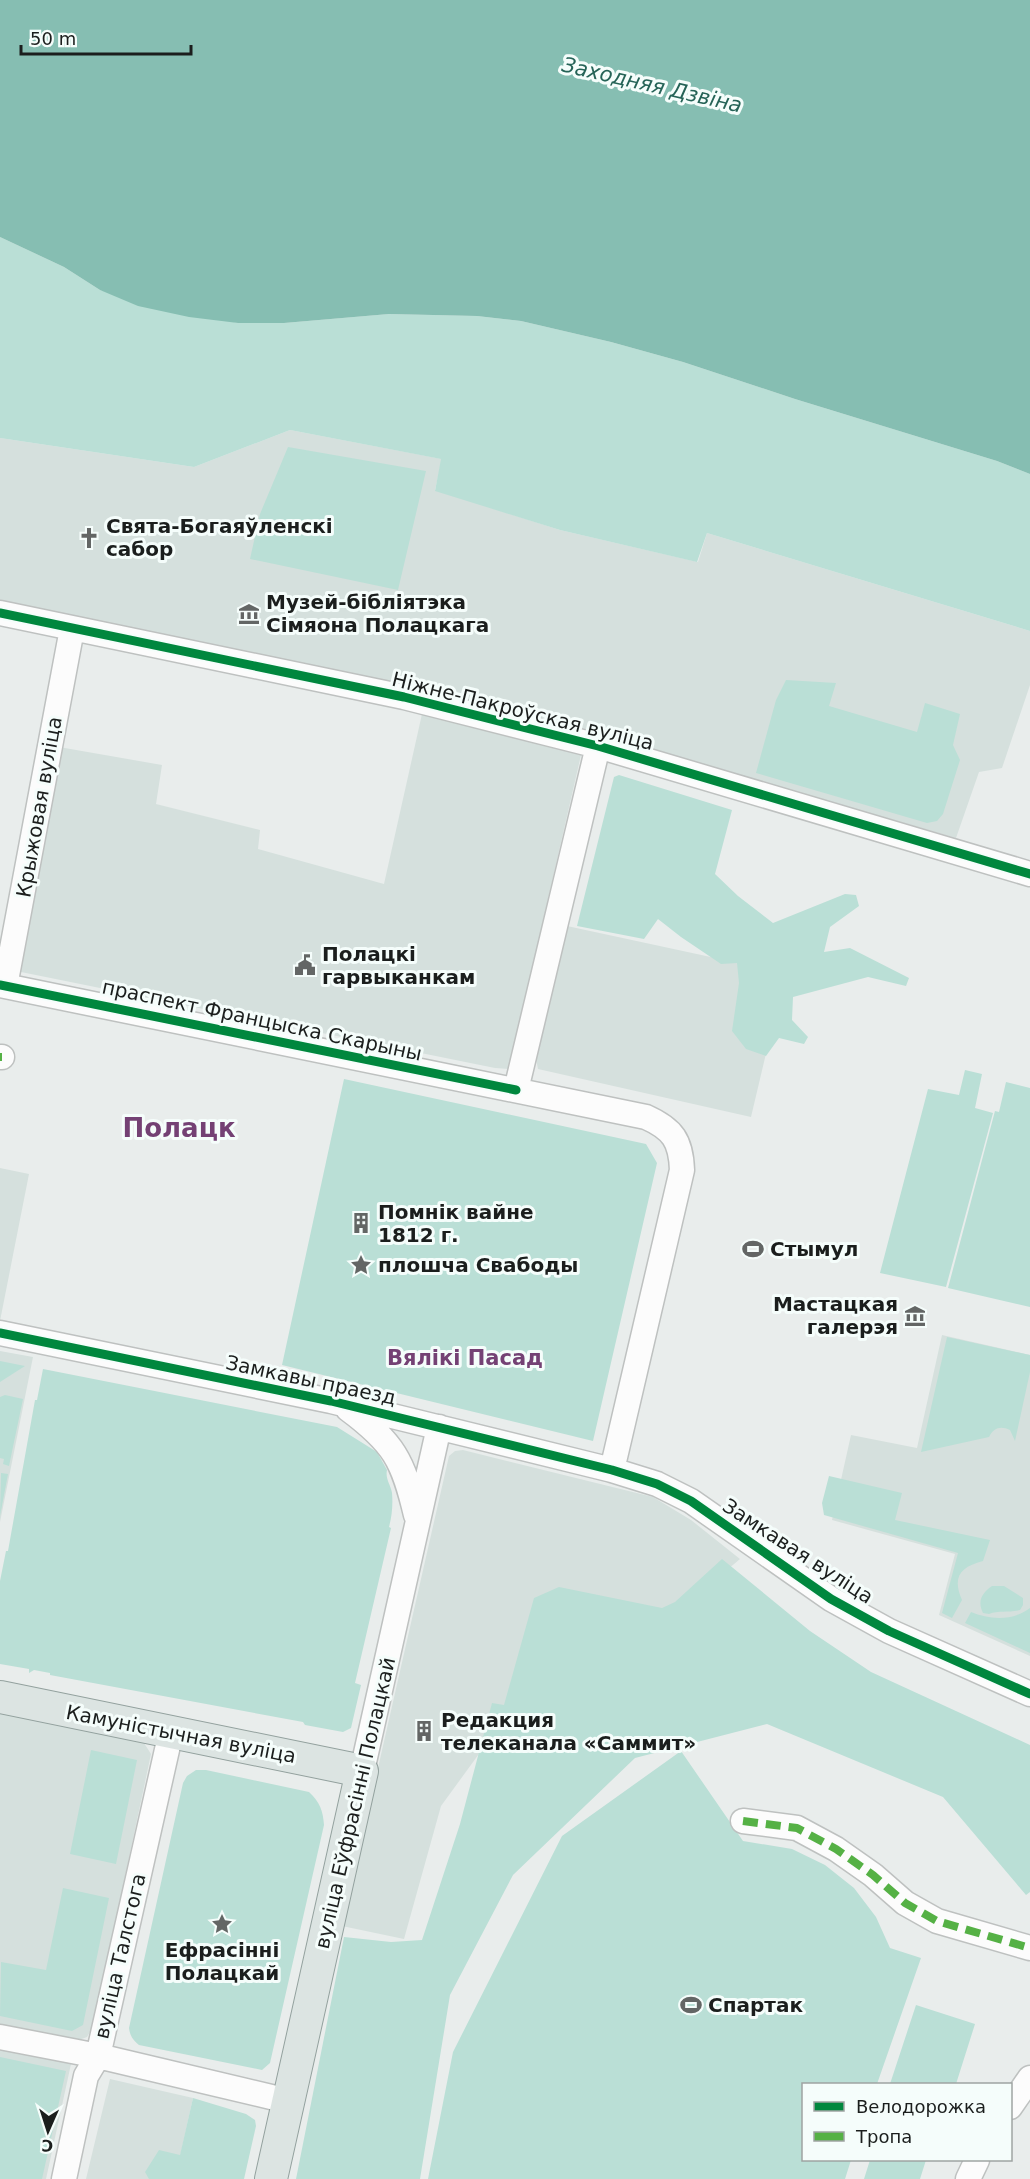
<svg xmlns="http://www.w3.org/2000/svg" width="1030" height="2179" font-family="'DejaVu Sans',sans-serif">
<style>
.built{fill:#d5e0dd}
.green{fill:#badfd6}
.water{fill:#86beb2}
.lines{fill:none;stroke-linecap:round;stroke-linejoin:round}
.minor-casing{stroke:#bec1c0;stroke-width:27}
.major-casing{stroke:#93a19e;stroke-width:34}
.minor{stroke:#fcfcfc;stroke-width:24}
.major{stroke:#dce4e2;stroke-width:32}
.quiet{stroke:#55b145;stroke-width:8;stroke-dasharray:15 8;stroke-linecap:butt}
.cycleway-casing{stroke:#f5fdfb;stroke-width:13}
.cycleway{stroke:#00873e;stroke-width:9}
.labels{text-anchor:middle;dominant-baseline:central;stroke-width:6;stroke-linejoin:round;paint-order:stroke}
.poi-label{font-size:20px;font-weight:bold;fill:#1b1e1d;stroke:#f5fdfb;text-anchor:start}
.street-label{font-size:20px;fill:#1b1e1d;stroke:#f5fdfb}
.water-label{font-size:21px;font-style:italic;fill:#256357;stroke:#f5fdfb}
.neighbourhood-label{font-size:21px;font-weight:bold;fill:#744174;stroke:#f5fdfb}
.district-label{font-size:26px;font-weight:bold;fill:#744174;stroke:#f5fdfb}
</style>
<rect width="100%" height="100%" fill="#e9edec"/>
<path class="built" d="M290,430l152,29 -7,31 125,40 138,32 9,-29 323,98v54l-28,83 -23,4 -23,66 -349,-101 -607,-134v-165l194,29z
M422,714l159,41 -72,314 -14,-1 -474,-96 -3,-5 41,-220 103,18 -6,39 104,26 -2,19 126,35z
M567,926l218,47 -34,144 -213,-48 -2,-10z
M0,1168l29,6 -29,147z
M942,1335l88,20v301l-91,-41 16,-61 -123,-34 19,-85 66,13z
M0,1351l33,6 -33,165z
M463,1450l190,47 38,23 49,39 -70,59 -159,92 -70,96 -37,133 -62,-13 107,-470 6,-5z
M0,1713l138,27 6,3 7,11 -58,273 -6,10 -11,4 -30,138h-46z
M110,2079l83,19 -18,81h-89z"/>
<path class="green" d="M0,237l64,30 36,23 138,33h46l105,-9 88,2 44,5 90,21 72,20 112,37 202,62 33,13v157l-323,-98 -10,29 -137,-32 -125,-39 6,-32 -151,-29 -96,37 -194,-29z
M288,447l138,24 -28,119 -148,-31 10,-45z
M786,680l50,3 -7,23 88,26 8,-29 35,11 -7,31 7,15 -17,54 -6,7 -10,2 -171,-50 20,-73z
M619,775l113,35 -17,64 23,22 35,27 72,-29 11,1 3,11 -29,21 -6,25 26,-4 59,30 -3,8 -38,-9 -75,20 -1,23 16,17 -4,7 -25,-6 -13,18 -20,-7 -14,-18 7,-48 -2,-20 -16,1 -40,-27 -23,-18 -14,20 -67,-13 37,-149z
M965,1070l17,4 -7,34 18,5 -47,174 -66,-14 48,-184 31,6z
M344,1079l302,65 11,19 -64,278 -311,-76z
M1006,1082l24,6v219l-82,-19 47,-177 4,1z
M947,1337l83,18v17l-15,69 -5,-11c-9,-4 -16,-3 -21,7l-68,15z
M0,1361l25,5 -25,16z
M43,1369l294,58 40,25 10,18c-2,9 4,15 5,23 1,11 0,23 -3,34l2,1 -36,155 6,2 -10,43 -8,4 -38,-7 -2,-3 -253,-47v-2l-16,-3 -5,3v-4l-29,-5v-83l6,-30h2l27,-151h2z
M5,1395l18,4 -14,67 -6,-2 1,-5 -4,-1v-61z
M1,1473l7,1 -8,42z
M829,1476l73,17 -7,27 95,20 -7,21c-23,6 -31,16 -21,39l-10,18 -10,-5 16,-60 -134,-38 -2,-12z
M722,1559l88,72 61,41 159,73v147l-4,3 -83,-98 -176,-73 -132,34 -122,117 -63,120 -30,184h-124l48,-242 47,5 31,-2 38,-116 32,-121 12,2 30,-107 25,-11 103,21 13,-6z
M992,1586h12l19,12v7l-3,5c-11,3 -21,0 -31,4l-6,-1c-6,-12 -1,-20 9,-27z
M1030,1608v45l-65,-30 6,-11c19,8 42,9 59,-4z
M91,1750l46,10 -21,104 -46,-10z
M681,1751l62,90 49,8 33,16 29,23 22,29 14,31 31,10 -44,126h-73v76h47l-6,19h-417l25,-127 109,-216z
M196,1770h10l103,22c11,10 14,19 15,33l-54,238 -8,7 -123,-25c-6,-5 -9,-9 -10,-17l54,-245 4,-7z
M63,1888l46,10 -26,127 -11,6 -72,-15 1,-54 45,8z
M916,2005l59,19 -19,60h-66z
M0,2057l66,14 -24,108h-42z
M193,2098l53,16 9,6 1,6 -12,53h-95l-4,-7 14,-22 21,5z
M870,2160h56l-6,19h-56z"/>
<path class="water" d="M0,0h1030v474l-33,-13 -202,-62 -112,-37 -72,-20 -90,-21 -44,-5 -88,-2 -105,9h-46l-49,-6 -51,-11 -38,-16 -36,-23 -64,-30z"/>
<g class="lines">
<defs>
<path id="minor" d="M0,613l404,84 194,49 432,128
M0,985l646,132c27,12 35,24 36,53l-70,300
M5,986l67,-357
M0,1057h2
M516,1090l82,-344
M0,1333l331,68 281,69 45,14 34,17 140,98 58,32 141,63
M348,1409c46,34 55,51 68,106
M362,1771l77,-344
M743,1821l54,7 39,21 37,26 32,28 32,18 93,27
M0,2037l98,19 190,45
M1010,2107l20,-29
M64,2179l22,-103 12,-20 73,-324
M968,2179l9,-19"/>
<path id="major" d="M0,1697l362,74 -91,408"/>
</defs>
<use href="#minor" class="minor-casing"/>
<use href="#major" class="major-casing"/>
<use href="#minor" class="minor"/>
<use href="#major" class="major"/>
<path class="quiet" d="M0,1057h2
M743,1821l54,7 39,21 37,26 32,28 32,18 93,27"/>
<defs>
<path id="cycleway" d="M0,613l404,84 194,49 432,128
M0,985l516,105
M0,1333l331,68 281,69 45,14 34,17 140,98 58,32 141,63"/>
</defs>
<use href="#cycleway" class="cycleway-casing"/>
<use href="#cycleway" class="cycleway"/>
</g>
<defs>
<symbol id="church-bare" viewBox="-9 -9 18 18"><path d="M-1.2-6h2.4v3.5h3.3v2.4h-3.3V6h-2.4V-.1h-3.3v-2.4h3.3Z" fill="#636665" stroke="#f5fdfb" stroke-width="2.5" paint-order="stroke"/></symbol>
<symbol id="museum-bare" viewBox="-9 -9 18 18"><path d="M0-6L6-3V-2H-6V-3ZM-5-1h2V3h-2ZM-1-1h2V3h-2ZM3-1h2V3H3ZM-6 4H6V6H-6Z" fill="#636665" stroke="#f5fdfb" stroke-width="2.5" paint-order="stroke"/></symbol>
<symbol id="civic-bare" viewBox="-9 -9 18 18"><path d="M-.6-6.5H3V-4.5H.6V-3L4-1V1h2V6H-6V1h2V-1L-.6-3ZM-1.2 2.5V6h2.4V2.5Z" fill="#636665" stroke="#f5fdfb" stroke-width="2.5" paint-order="stroke"/></symbol>
<symbol id="building-bare" viewBox="-9 -9 18 18"><path d="M-4-6H4V6H1V3H-1V6H-4ZM-2.5-4.3h1.7v1.8h-1.7ZM.8-4.3h1.7v1.8H.8ZM-2.5-1h1.7V.8h-1.7ZM.8-1h1.7V.8H.8Z" fill="#636665" stroke="#f5fdfb" stroke-width="2.5" paint-order="stroke"/></symbol>
<symbol id="stadium-bare" viewBox="-9 -9 18 18"><path d="M0-5a6.5 5 0 1 0 0 10a6.5 5 0 1 0 0-10ZM-3.5-1.8h7v3.6h-7Z" fill="#636665" stroke="#f5fdfb" stroke-width="2.5" paint-order="stroke"/></symbol>
<symbol id="sight-bare" viewBox="-9 -9 18 18"><path d="M0-6L1.8-2.2L6-1.7L2.9 1.2L3.7 5.4L0 3.3L-3.7 5.4L-2.9 1.2L-6-1.7L-1.8-2.2Z" fill="#636665" stroke="#f5fdfb" stroke-width="2.5" paint-order="stroke"/></symbol>
</defs>
<g fill-rule="evenodd">
<use href="#church-bare" x="74" y="523" width="30" height="30"/>
<use href="#museum-bare" x="234" y="599" width="30" height="30"/>
<use href="#civic-bare" x="290" y="950" width="30" height="30"/>
<use href="#building-bare" x="346" y="1208" width="30" height="30"/>
<use href="#stadium-bare" x="738" y="1234" width="30" height="30"/>
<use href="#sight-bare" x="346" y="1250" width="30" height="30"/>
<use href="#museum-bare" x="900" y="1301" width="30" height="30"/>
<use href="#building-bare" x="409" y="1716" width="30" height="30"/>
<use href="#sight-bare" x="207" y="1909" width="30" height="30"/>
<use href="#stadium-bare" x="676" y="1990" width="30" height="30"/>
</g>
<g class="labels">
<g class="poi-label">
<text x="106" y="526">Свята-Богаяўленскі<tspan x="106" dy="23">сабор</tspan></text>
<text x="266" y="602">Музей-бібліятэка<tspan x="266" dy="23">Сімяона Полацкага</tspan></text>
<text x="322" y="954">Полацкі<tspan x="322" dy="23">гарвыканкам</tspan></text>
<text x="378" y="1212">Помнік вайне<tspan x="378" dy="23">1812 г.</tspan></text>
<text x="770" y="1249">Стымул</text>
<text x="378" y="1265">плошча Свабоды</text>
<text x="898" y="1304" text-anchor="end">Мастацкая<tspan x="898" dy="23">галерэя</tspan></text>
<text x="441" y="1720">Редакция<tspan x="441" dy="23">телеканала «Саммит»</tspan></text>
<text x="222" y="1950" text-anchor="middle">Ефрасінні<tspan x="222" dy="23">Полацкай</tspan></text>
<text x="708" y="2005">Спартак</text>
</g>
<g class="street-label">
<text transform="translate(523 711) rotate(14)">Ніжне-Пакроўская вуліца</text>
<text transform="translate(39 807) rotate(-80)">Крыжовая вуліца</text>
<text transform="translate(262 1020) rotate(12)">праспект Францыска Скарыны</text>
<text transform="translate(311 1380) rotate(12)">Замкавы праезд</text>
<text transform="translate(798 1551) rotate(33)">Замкавая вуліца</text>
<text transform="translate(181 1734) rotate(11)">Камуністычная вуліца</text>
<text transform="translate(355 1803) rotate(-77)">вуліца Еўфрасінні Полацкай</text>
<text transform="translate(120 1956) rotate(-77)">вуліца Талстога</text>
</g>
<g class="water-label">
<text transform="translate(652 85) rotate(13)">Заходняя Дзвіна</text>
</g>
<g class="neighbourhood-label">
<text x="465" y="1358">Вялікі Пасад</text>
</g>
<g class="district-label">
<text x="179" y="1128">Полацк</text>
</g>
</g>
<rect x="802" y="2083" width="210" height="78" fill="#f5fdfb" stroke="#9ea4a2" stroke-width="1.5"/>
<rect x="814" y="2102" width="30" height="9" fill="#00873e" stroke="#9ea4a2" stroke-width="1.5"/>
<text x="856" y="2113" font-size="18" fill="#1b1e1d">Велодорожка</text>
<rect x="814" y="2132" width="30" height="9" fill="#55b145" stroke="#9ea4a2" stroke-width="1.5"/>
<text x="856" y="2143" font-size="18" fill="#1b1e1d">Тропа</text>
<g transform="translate(48 2131) rotate(183)" stroke="#f5fdfb" stroke-width="4.5" paint-order="stroke">
<path d="M0-4.5L10 22L0 15L-10 22Z" fill="#1b1e1d"/>
<text y="-9" font-size="16" font-weight="bold" text-anchor="middle" fill="#1b1e1d">С</text>
</g>
<path d="M21 45v9h170v-9" fill="none" stroke="#1b1e1d" stroke-width="3"/>
<text x="30" y="45" font-size="18" fill="#1b1e1d" stroke="#f5fdfb" stroke-width="4.5" paint-order="stroke">50 m</text>
</svg>
